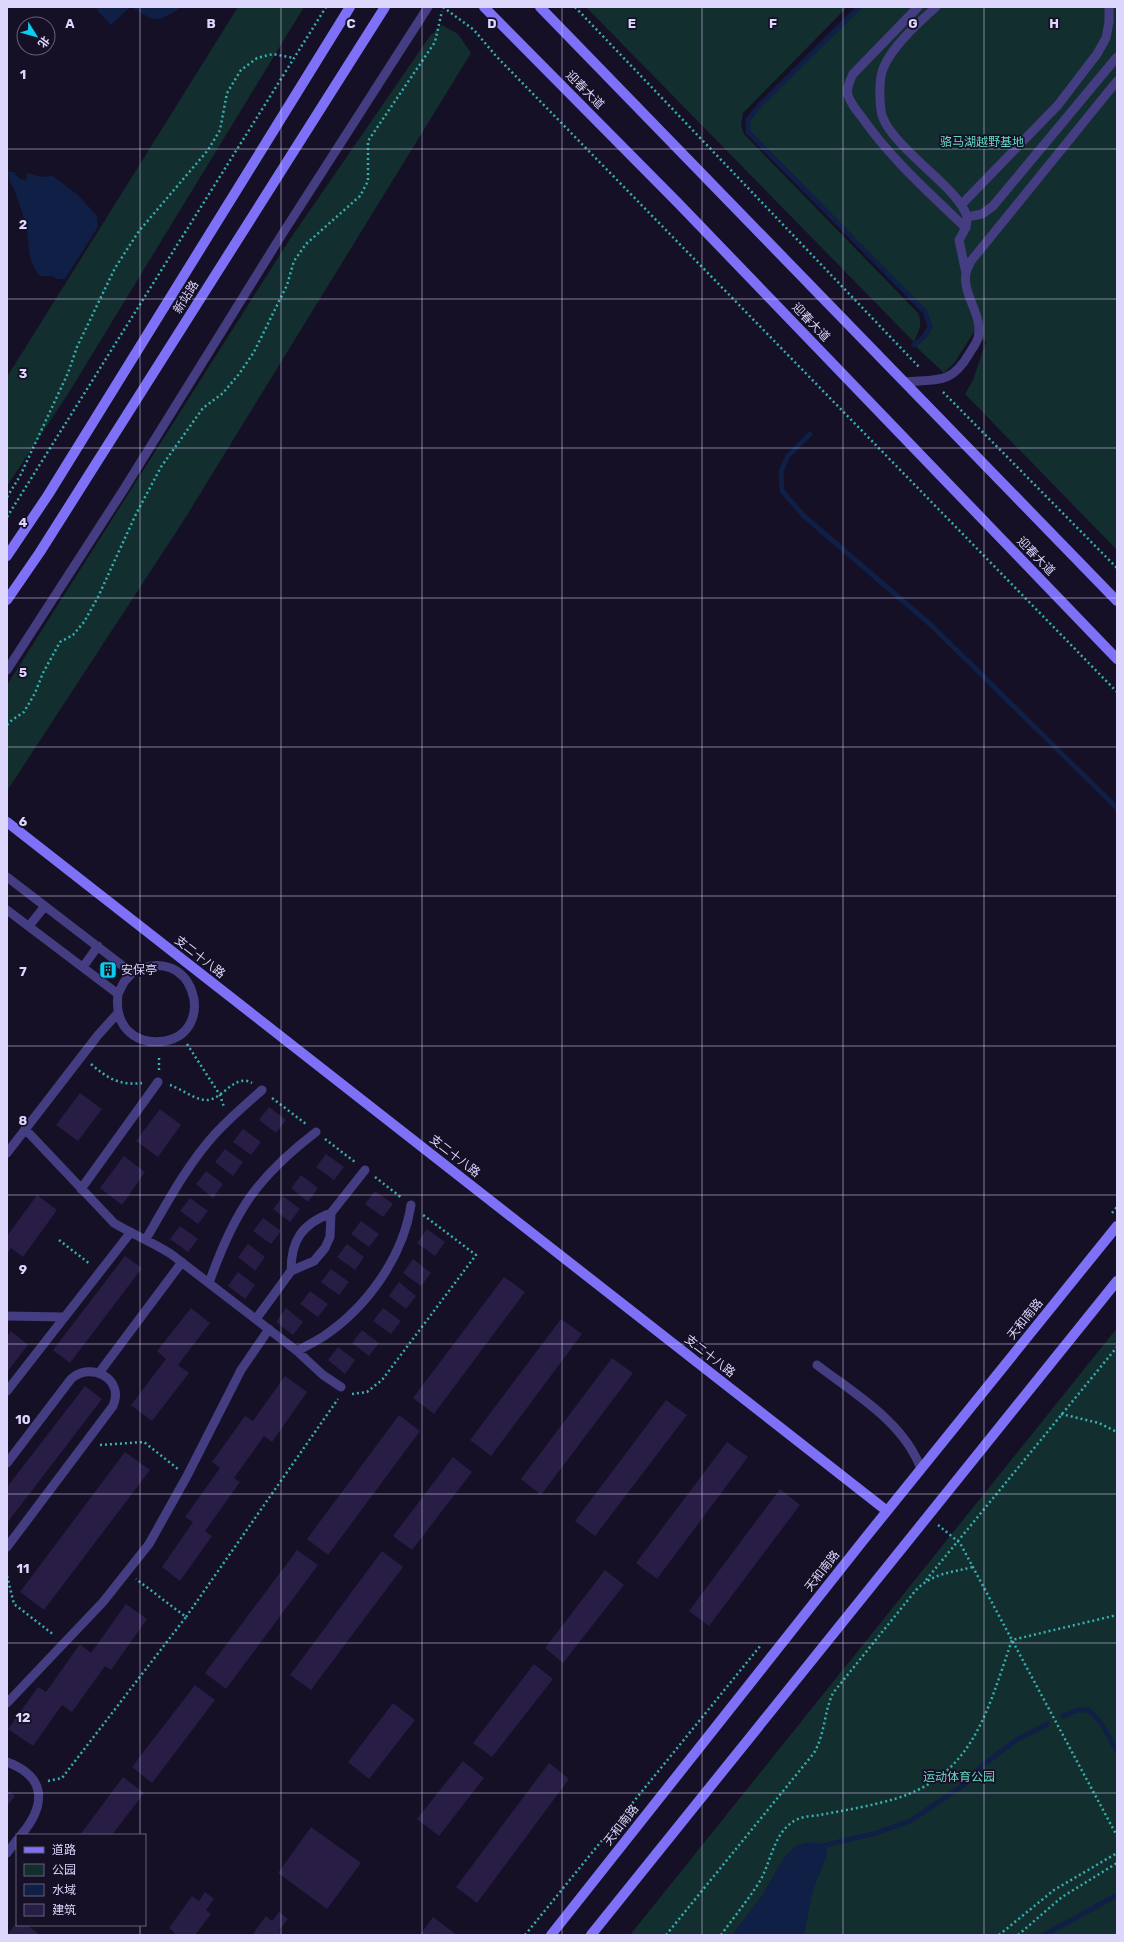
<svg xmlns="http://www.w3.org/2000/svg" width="1124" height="1942" font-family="Rubik,'Noto Sans SC',sans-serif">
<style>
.green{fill:#132e2e}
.water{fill:#0f1f45}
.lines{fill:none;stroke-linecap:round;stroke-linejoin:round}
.stream{stroke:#0f1f45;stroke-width:5}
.building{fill:#281d45}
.path{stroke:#35b1b2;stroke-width:2.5;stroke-dasharray:2 3;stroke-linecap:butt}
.lane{stroke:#453d81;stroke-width:9}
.secondary{stroke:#7e71f8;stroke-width:10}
.grid{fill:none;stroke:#ddd6fd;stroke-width:1;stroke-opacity:0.55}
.labels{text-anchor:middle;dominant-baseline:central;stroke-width:3.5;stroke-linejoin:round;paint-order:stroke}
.street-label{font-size:12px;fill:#ddd6fd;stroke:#151025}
.park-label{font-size:12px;fill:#65dac5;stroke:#151025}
.poi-label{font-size:12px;fill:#ddd6fd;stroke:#151025;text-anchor:start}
.grid-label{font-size:13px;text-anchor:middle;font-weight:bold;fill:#ddd6fd;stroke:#151025;stroke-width:3.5;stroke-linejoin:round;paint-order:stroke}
</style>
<rect width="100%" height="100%" fill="#151025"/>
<path class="green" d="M238,7h66l-236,387 -61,92v-109z
M586,7h261l-104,106 -2,13 3,8 174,179c5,11 1,18 -4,29z
M859,7h258v543l-152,-156 8,-14 13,-38 -12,-10 -19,30 -11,11 -30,-28 10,-8 6,-9 -5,-16 -177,-180v-12l9,-12z
M442,25l16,9 13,19 -287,467 -177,271v-106l281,-443 142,-206z
M1117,1328v607h-487z"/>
<path class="water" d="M98,7h32l-19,18 -14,-15z
M132,7h50c-25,15 -25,17 -50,0z
M8,172h6l6,7 6,1 1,-7 15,4 11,-1 25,19 19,21 1,11 -33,52h-7l-6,-3h-12c-14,-17 -10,-31 -14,-51 -3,-11 -8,-24 -12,-36 -3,-6 -6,-10 -6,-17z
M813,1842l13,3 1,10 -14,35 -9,45h-72l29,-38 24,-41 12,-11z"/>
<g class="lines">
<path class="stream" d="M859,7l-102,101 -9,12v12l177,180 5,15 -6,10 -10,8
M810,434l-22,22 -7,15 1,20 22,25 127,109 186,183
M1063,1716l14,-6h11c14,11 21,26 29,42
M826,1845l50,-12 34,-12 54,-36 19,-20 33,-25 31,-16
M1044,1935l73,-40"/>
</g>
<path class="building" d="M105,961l12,8 -6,10 -13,-9z
M80,1093l22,16 -24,32 -22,-16z
M269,1107l17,13 -10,13 -17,-13z
M160,1109l21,16 -23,32 -22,-16z
M243,1129l18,13 -10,13 -18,-13z
M225,1149l18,13 -10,14 -18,-14z
M326,1154l18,13 -10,13 -18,-13z
M124,1156l21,16 -23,33 -22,-17z
M206,1171l17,13 -10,14 -17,-14z
M301,1175l17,13 -10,14 -17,-14z
M375,1191l18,13 -10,13 -18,-13z
M37,1195l20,15 -34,47 -12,-9 -4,6v-18z
M283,1196l17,13 -10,13 -17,-13z
M190,1198l18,13 -10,13 -18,-13z
M263,1218l18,13 -10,13 -18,-13z
M361,1221l18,13 -10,13 -18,-13z
M180,1226l18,13 -10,13 -18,-13z
M427,1229l18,13 -10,14 -18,-13z
M248,1244l17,13 -10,14 -17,-14z
M347,1244l17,13 -9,13 -18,-13z
M125,1256l17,12 -72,95 -17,-13z
M413,1259l18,14 -10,13 -18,-13z
M331,1269l18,13 -10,13 -18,-13z
M238,1272l17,13 -10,14 -17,-13z
M504,1277l21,15 -91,122 -21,-16z
M399,1282l17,14 -10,13 -17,-13z
M310,1291l18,13 -10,13 -18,-13z
M191,1308l19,15 -32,42 11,8 -37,48 -21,-16 35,-46 -9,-8z
M286,1308l17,14 -10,13 -17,-13z
M383,1308l18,13 -10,13 -18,-13z
M561,1319l21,15 -91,122 -21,-16z
M362,1330l17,13 -10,13 -17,-13z
M11,1331l17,14 -21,27v-36z
M338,1347l17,13 -10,14 -17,-14z
M612,1358l21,15 -92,122 -20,-16z
M285,1376l22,16 -35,50 -8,-6 -30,42 6,4 -35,49 7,5 -32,45 -18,-14 31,-45 -8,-5 35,-49 -8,-6 33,-46 8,5z
M85,1386l17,13 -95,124v-36z
M666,1400l21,15 -92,121 -20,-15z
M399,1415l21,16 -92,124 -21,-16z
M727,1442l21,15 -91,122 -21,-16z
M125,1452l25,18 -106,140 -24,-18z
M453,1457l19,15 -60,78 -19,-14z
M780,1489l20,16 -91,121 -20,-15z
M297,1550l21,15 -92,124 -21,-16z
M382,1551l21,16 -92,123 -21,-15z
M605,1570l19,15 -61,78 -18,-15z
M126,1604l21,15 -36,51 -6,-4 -33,46 -10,-7 -29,41 -25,-17 30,-42 8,5 34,-48 11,9z
M534,1664l19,15 -61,78 -19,-14z
M195,1685l20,15 -63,83 -20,-16z
M393,1703l22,17 -46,59 -21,-17z
M463,1761l21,17 -45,58 -22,-17z
M549,1763l20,16 -92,124 -21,-16z
M123,1777l21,16 -32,42h-32z
M7,1790l8,6 -8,10z
M311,1827l50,36 -34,46 -49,-36z
M205,1892l9,7 -8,11 5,4 -16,21h-22l2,-2 -6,-5 23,-32 7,5z
M279,1912l9,7 -9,11 4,5h-31l14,-19 6,5z
M433,1917l24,18h-37z
M17,1922v3h10l13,10h-33z"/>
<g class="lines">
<path class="path" d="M443,7l31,23 22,26 621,636
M575,7l345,361
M943,392l174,176
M7,497l13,-21 48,-103 9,-26 38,-79 24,-37 69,-81 12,-20 7,-37 14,-23 16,-12 16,-4 21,4
M7,517l319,-510
M7,725l5,-5 12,-8 11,-19 8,-20 17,-31 13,-7 11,-13 14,-25 38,-83 25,-47 42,-59 20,-15 16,-19 15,-22 33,-67 7,-24 12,-17 54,-48 8,-15v-40l67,-99 7,-31
M187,1044l33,51 4,12
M91,1064c16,14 29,22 51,19
M159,1070v-15
M170,1085c12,4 26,16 38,15 16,-2 27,-27 44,-17
M272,1098l34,26
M325,1139l30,23
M375,1177l27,21
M1112,1213l5,-6
M59,1240l31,24
M352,1394l15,-2 15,-12 94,-125 -54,-41
M1061,1414l38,9 18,9
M100,1445l44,-3 34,27
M938,1525l22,18 157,293
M7,1576l7,28 40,31
M926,1580l191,-233
M186,1617l152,-218
M48,1781l14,-3 124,-161 -50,-38
M525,1935l236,-290
M666,1935l148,-182c11,-19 10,-41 19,-60l83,-103c17,-17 34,-17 57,-23
M721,1935c13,-18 27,-35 39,-54 11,-19 14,-50 36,-61 7,-4 17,-4 24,-5 20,-4 40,-7 59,-12 92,-20 106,-85 133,-163l105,-25
M999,1935l55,-45 63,-37
M1018,1935l44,-38 55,-34"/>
<path class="lane" d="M918,7l-65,67c-3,7 -7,14 -5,21 2,7 8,15 13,21 29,42 68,77 105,112
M936,7c-18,16 -47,42 -54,65 -3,10 -3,36 1,46 8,21 44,50 61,67 8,8 20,20 23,32 1,9 -4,16 -8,23l7,33
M961,205l97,-100 39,-51 9,-16 3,-16v-15
M967,217l15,-3 11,-8 124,-149
M904,382c33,-3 47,3 65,-28 3,-5 7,-10 9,-16 6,-22 -16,-43 -12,-65 1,-4 3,-8 5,-12l146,-180
M7,670l117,-181 157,-253 147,-229
M7,877l125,96c61,-34 87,58 33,68 -12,2 -22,1 -32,-6 -14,-10 -17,-25 -15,-41l-111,-84
M29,926l16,-20
M83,967l15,-21
M118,994l6,-12 8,-9
M25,1129l89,94c18,11 38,19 57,31l126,97 26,24 18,12
M7,1153l91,-118 20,-22
M81,1189l77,-107
M146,1239c21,-36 41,-74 69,-105 15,-16 31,-30 47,-44
M291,1271c0,-31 11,-47 40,-58
M209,1283c25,-71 47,-105 107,-151
M7,1316l57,1
M256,1319l35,-48 23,-10 11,-13 5,-11 1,-24 34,-43
M297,1351c9,-5 18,-9 27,-15 43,-29 79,-79 87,-131
M817,1365c38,29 87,57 104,104
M99,1373l83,-111
M7,1391l124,-159
M7,1463l64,-84c20,-18 54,0 42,27l-106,141
M7,1703l96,-101 46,-58 38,-68 54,-106 28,-41
M7,1762c40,15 39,43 14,73
M7,1853l10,-13"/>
<path class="secondary" d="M484,7l195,197 438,455
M540,7l577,594
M7,556l41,-61 302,-488
M7,600l33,-48 345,-545
M7,822l880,689
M551,1935l311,-393 255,-316
M591,1935l526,-654"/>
</g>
<path class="grid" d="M140,7v1828M281,7v1928M422,7v1928M562,7v1928M702,7v1928M843,7v1928M984,7v1928M7,149h1110M7,299h1110M7,448h1110M7,598h1110M7,747h1110M7,896h1110M7,1046h1110M7,1195h1110M7,1344h1110M7,1494h1110M7,1643h1110M7,1793h1110M140,1925v10"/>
<defs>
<symbol id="building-square" viewBox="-11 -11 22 22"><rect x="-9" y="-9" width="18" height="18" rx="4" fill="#0bccf3" stroke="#151025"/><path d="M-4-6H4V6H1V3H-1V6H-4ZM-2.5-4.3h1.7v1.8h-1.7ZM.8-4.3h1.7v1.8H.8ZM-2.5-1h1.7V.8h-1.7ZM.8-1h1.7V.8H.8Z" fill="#111"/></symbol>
</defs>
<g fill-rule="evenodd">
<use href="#building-square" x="98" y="960" width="20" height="20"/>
</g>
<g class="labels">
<g class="street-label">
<text transform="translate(585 90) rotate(45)">迎春大道</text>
<text transform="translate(186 297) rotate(-58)">新站路</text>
<text transform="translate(811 322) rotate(46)">迎春大道</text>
<text transform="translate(1036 556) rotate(46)">迎春大道</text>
<text transform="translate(200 957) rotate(38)">支二十八路</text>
<text transform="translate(455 1156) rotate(38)">支二十八路</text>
<text transform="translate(1025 1319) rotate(-51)">天和南路</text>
<text transform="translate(710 1356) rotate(38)">支二十八路</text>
<text transform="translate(822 1571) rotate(-52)">天和南路</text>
<text transform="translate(621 1825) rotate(-52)">天和南路</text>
</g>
<g class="park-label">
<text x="982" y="142">骆马湖越野基地</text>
<text x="959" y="1777">运动体育公园</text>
</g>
<g class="poi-label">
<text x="121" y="970">安保亭</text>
</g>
</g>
<g class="grid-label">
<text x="70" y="28">A</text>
<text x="211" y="28">B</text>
<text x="351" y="28">C</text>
<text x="492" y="28">D</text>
<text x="632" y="28">E</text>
<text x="773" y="28">F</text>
<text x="913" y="28">G</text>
<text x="1054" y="28">H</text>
<text x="23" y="79">1</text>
<text x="23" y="229">2</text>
<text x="23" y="378">3</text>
<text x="23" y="527">4</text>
<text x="23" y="677">5</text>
<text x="23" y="826">6</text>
<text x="23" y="976">7</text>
<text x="23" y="1125">8</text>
<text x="23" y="1274">9</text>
<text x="23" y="1424">10</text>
<text x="23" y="1573">11</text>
<text x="23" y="1722">12</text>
</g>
<rect width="1124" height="1942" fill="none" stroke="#ddd6fd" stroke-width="16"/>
<rect x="16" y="1834" width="130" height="92" fill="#151025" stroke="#655f7b"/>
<rect x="24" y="1847" width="20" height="6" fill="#7e71f8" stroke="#655f7b"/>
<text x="52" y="1854" font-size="12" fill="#ddd6fd">道路</text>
<rect x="24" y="1864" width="20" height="12" fill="#132e2e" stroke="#655f7b"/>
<text x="52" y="1874" font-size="12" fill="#ddd6fd">公园</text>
<rect x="24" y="1884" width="20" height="12" fill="#0f1f45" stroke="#655f7b"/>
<text x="52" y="1894" font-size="12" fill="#ddd6fd">水域</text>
<rect x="24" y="1904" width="20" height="12" fill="#281d45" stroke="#655f7b"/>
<text x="52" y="1914" font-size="12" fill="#ddd6fd">建筑</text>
<g transform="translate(36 36) rotate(127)"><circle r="19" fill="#151025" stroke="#655f7b"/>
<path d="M0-3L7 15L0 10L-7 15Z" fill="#0bccf3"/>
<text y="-6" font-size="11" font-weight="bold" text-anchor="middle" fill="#ddd6fd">北</text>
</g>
</svg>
